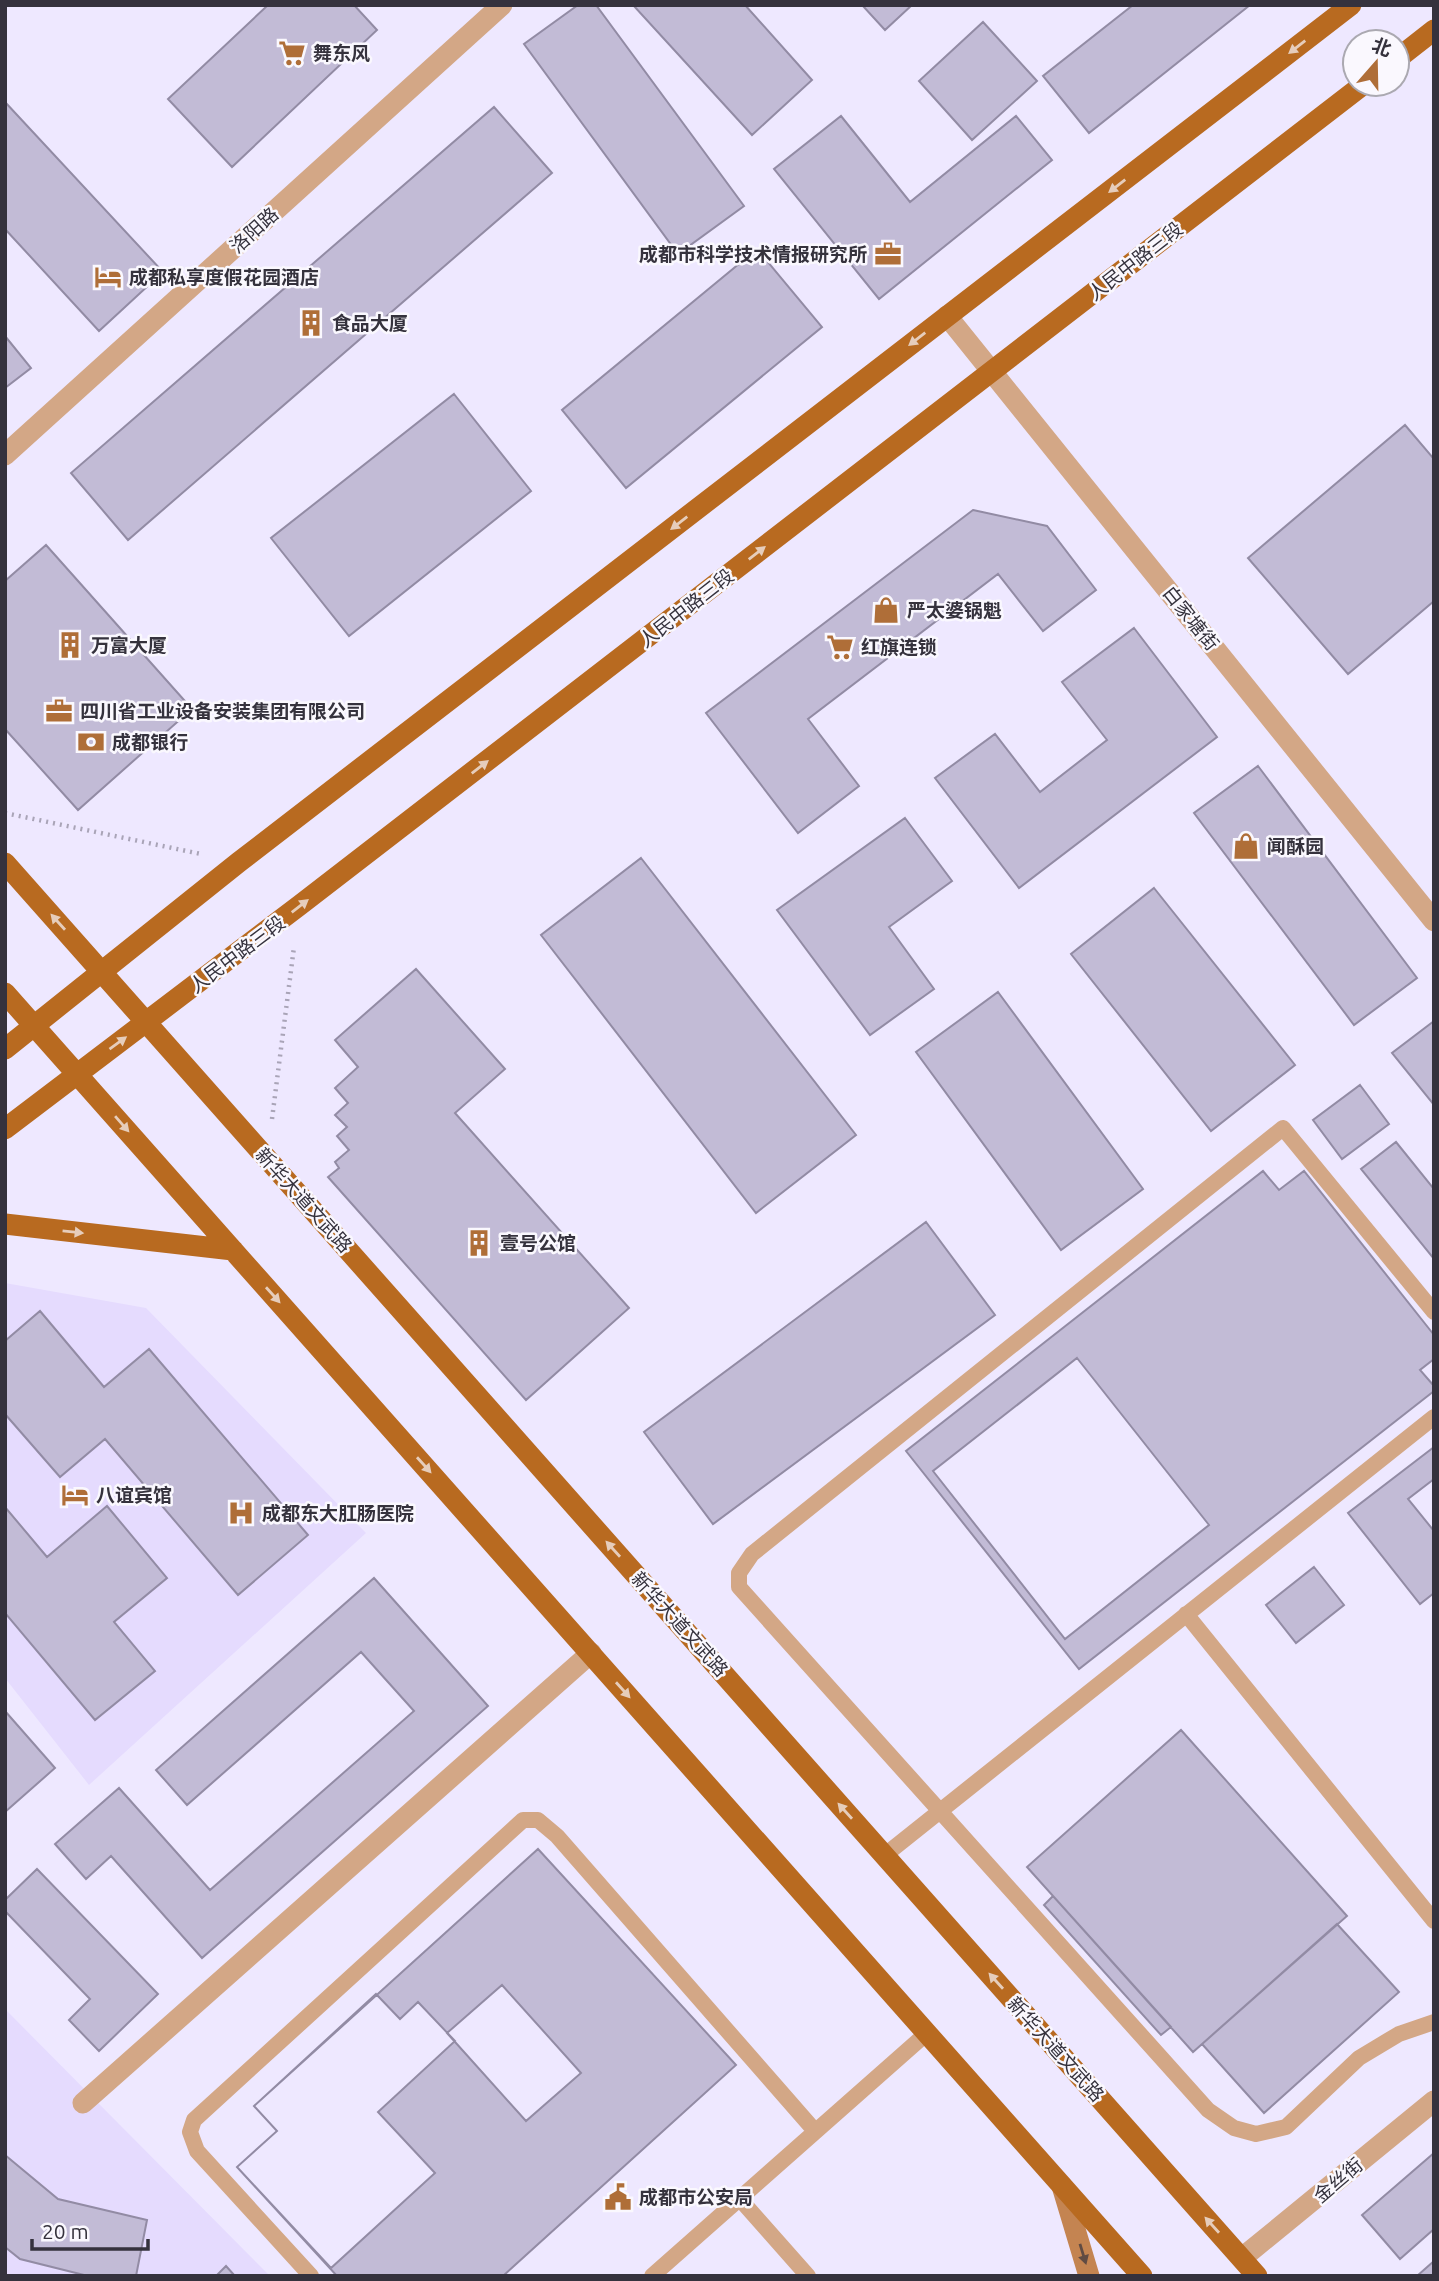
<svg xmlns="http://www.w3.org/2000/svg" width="1439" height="2281" font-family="Ubuntu,'Noto Sans SC',sans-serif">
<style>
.built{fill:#e5dbfe}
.building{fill:#c2bbd6;stroke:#928ba4;stroke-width:2;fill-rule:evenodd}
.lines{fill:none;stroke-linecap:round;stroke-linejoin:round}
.path{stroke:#a9a4b7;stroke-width:4.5;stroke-dasharray:2 5;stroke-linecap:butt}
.lane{stroke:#d3a786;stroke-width:16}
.street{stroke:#d3a786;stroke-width:21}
.secondary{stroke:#c48451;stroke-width:21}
.primary{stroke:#b86a20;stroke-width:21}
.oneway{fill:#e6cdbb}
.oneway2{fill:#604b43}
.labels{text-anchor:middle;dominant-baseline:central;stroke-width:5;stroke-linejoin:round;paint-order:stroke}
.poi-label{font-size:19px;font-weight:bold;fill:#35323d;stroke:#faf8fe;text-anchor:start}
.street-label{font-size:19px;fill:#35323d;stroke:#faf8fe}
</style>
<rect width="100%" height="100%" fill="#eee8ff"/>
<path class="built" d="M5,1283l141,25 220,225 -277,252 -84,-107z
M5,2009l115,116 150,151h-265z"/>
<path class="building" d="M268,5h86l23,25 -145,137 -64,-68z
M578,5h18l148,201 -66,48 -154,-210z
M633,5h112l67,75 -60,55z
M862,5h50l-27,25z
M1133,5h117l-161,128 -46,-57z
M983,22l54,59 -65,59 -53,-59z
M5,102l158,170 -64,59 -94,-102z
M494,107l58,66 -424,367 -57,-67z
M841,116l69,86 106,-86 36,44 -173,139 -105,-130z
M757,249l65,78 -196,161 -64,-78z
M5,336l26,32 -26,20z
M454,394l77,97 -182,145 -78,-98z
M1405,425l29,34v142l-86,73 -100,-116z
M973,510l74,16 49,64 -53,41 -45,-57 -190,145 51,67 -61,47 -92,-120z
M46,545l146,164 -114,101 -73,-81v-148z
M1134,628l83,109 -198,151 -84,-110 60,-44 45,58 67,-52 -45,-58z
M1258,766l159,212 -63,47 -160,-212z
M905,818l47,63 -63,46 45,62 -64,46 -93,-125z
M641,858l215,277 -100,78 -215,-278z
M1154,888l141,177 -84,66 -140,-177z
M416,969l89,100 -50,44 174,195 -103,92 -198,-223 11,-9 -4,-6 14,-12 -12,-14 10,-9 -12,-12 13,-12 -13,-15 23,-21 -23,-27z
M998,992l145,197 -82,61 -145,-198z
M1434,1021v84l-42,-52z
M1360,1085l29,39 -47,35 -29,-39z
M1396,1142l38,47v70l-73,-90z
M1263,1171l16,19 25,-19 130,164v24l-14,11 14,16v5l-355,278 -173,-218z
M926,1222l69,93 -282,209 -69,-92z
M40,1311l64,76 45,-38 159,186 -70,60 -133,-156 -45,38 -55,-63v-73z
M1077,1358l132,167 -144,114 -132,-168z
M1434,1447v32l-26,20 26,32v62l-14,11 -72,-91z
M107,1506l60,72 -53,44 41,49 -60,49 -90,-107v-106l42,50z
M1314,1567l30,38 -48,38 -30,-38z
M374,1578l114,128 -286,252 -91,-102 -25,23 -31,-35 64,-56 91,102 204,-179 -53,-59 -174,153 -31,-35z
M5,1711l50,57 -50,44z
M1181,1730l166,186 -154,136 -166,-185z
M538,1849l198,216 -233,211h-166l-100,-109 40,-36 -23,-25zM502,1985l79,88 -55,48 -79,-88z
M37,1869l121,125 -59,57 -30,-31 21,-21 -85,-88v-11z
M1053,1896l118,131 -10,8 -117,-130z
M1337,1924l62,68 -135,121 -62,-69z
M376,1994l24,25 18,-17 37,39 -77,71 57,61 -104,95 -94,-101 40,-36 -23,-25z
M1434,2153v76l-34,30 -38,-44z
M5,2155l53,44 89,21 -11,56h-48l-68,-17 -15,-12z
M1434,2261v15h-17z
M226,2266l9,10h-19z"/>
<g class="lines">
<path class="path" d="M5,813l196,41
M272,1119l22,-172"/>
<path class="lane" d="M1434,1312l-151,-184 -531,426 -13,19v14l469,523 26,18 22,6 30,-7 73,-69 40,-24 35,-12
M1186,1614l248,307
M885,1855l549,-438
M739,2198l69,78
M311,2276l-114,-125 -7,-19 4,-12 329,-300h15l19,16 258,295
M652,2276l275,-243"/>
<path class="street" d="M947,316l487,605
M5,455l497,-450
M83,2103l508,-450
M1242,2258l192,-157"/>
<path class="secondary" d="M1062,2186l27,90"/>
<path class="primary" d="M1397,59l37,-29
M5,863l1252,1413
M5,993l1137,1283
M5,1049l234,-187 1112,-857
M5,1129l295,-224 1064,-821
M5,1224l228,26"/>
</g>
<defs><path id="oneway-solid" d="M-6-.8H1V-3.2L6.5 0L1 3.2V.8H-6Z" transform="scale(1.75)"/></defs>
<g class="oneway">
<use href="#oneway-solid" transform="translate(1297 47) rotate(142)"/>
<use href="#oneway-solid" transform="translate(1117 186) rotate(142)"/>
<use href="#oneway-solid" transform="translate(917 339) rotate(142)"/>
<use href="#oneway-solid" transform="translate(679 523) rotate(142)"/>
<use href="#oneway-solid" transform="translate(757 553) rotate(-38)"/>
<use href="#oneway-solid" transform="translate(480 767) rotate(-38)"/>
<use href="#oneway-solid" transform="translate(300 906) rotate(-38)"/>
<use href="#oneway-solid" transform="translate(58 922) rotate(-132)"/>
<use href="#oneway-solid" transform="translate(118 1043) rotate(-36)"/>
<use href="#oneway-solid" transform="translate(122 1124) rotate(49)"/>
<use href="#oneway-solid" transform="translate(73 1232) rotate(6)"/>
<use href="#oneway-solid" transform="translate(273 1295) rotate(48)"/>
<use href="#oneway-solid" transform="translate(424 1465) rotate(48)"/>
<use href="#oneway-solid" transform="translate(613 1549) rotate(-132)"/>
<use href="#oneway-solid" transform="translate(623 1690) rotate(48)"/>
<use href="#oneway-solid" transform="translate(845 1811) rotate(-132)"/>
<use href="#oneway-solid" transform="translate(996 1981) rotate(-132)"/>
<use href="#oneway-solid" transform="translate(1212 2225) rotate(-132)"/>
</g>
<use class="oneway2" href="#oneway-solid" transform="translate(1083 2254) rotate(73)"/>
<defs>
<symbol id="supermarket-bare" viewBox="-9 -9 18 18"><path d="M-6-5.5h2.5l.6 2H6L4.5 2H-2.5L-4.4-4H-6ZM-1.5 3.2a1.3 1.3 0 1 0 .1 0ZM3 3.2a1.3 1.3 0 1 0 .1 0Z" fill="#af6e38" stroke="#faf8fe" stroke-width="2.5" paint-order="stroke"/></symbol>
<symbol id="office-bare" viewBox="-9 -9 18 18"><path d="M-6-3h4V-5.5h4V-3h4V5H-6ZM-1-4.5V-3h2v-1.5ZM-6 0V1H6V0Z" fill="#af6e38" stroke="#faf8fe" stroke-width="2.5" paint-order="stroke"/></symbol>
<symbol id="hotel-bare" viewBox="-9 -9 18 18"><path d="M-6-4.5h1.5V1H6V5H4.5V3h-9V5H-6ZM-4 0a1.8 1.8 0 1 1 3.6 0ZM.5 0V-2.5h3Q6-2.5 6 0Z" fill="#af6e38" stroke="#faf8fe" stroke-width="2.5" paint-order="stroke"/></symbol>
<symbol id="building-bare" viewBox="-9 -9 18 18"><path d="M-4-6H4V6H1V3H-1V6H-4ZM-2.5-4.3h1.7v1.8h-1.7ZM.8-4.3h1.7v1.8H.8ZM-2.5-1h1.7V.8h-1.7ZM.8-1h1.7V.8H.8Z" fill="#af6e38" stroke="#faf8fe" stroke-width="2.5" paint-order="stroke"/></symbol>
<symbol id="shop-bare" viewBox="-9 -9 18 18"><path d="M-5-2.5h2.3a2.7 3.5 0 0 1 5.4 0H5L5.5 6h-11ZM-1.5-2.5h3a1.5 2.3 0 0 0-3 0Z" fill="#af6e38" stroke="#faf8fe" stroke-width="2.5" paint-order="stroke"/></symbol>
<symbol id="bank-bare" viewBox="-9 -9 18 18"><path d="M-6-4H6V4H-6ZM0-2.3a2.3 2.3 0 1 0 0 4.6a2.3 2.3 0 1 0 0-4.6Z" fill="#af6e38" stroke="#faf8fe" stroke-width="2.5" paint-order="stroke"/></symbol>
<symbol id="hospital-bare" viewBox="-9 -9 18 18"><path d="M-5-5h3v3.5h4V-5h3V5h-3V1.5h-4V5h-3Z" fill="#af6e38" stroke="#faf8fe" stroke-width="2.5" paint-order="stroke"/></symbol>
<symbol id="civic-bare" viewBox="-9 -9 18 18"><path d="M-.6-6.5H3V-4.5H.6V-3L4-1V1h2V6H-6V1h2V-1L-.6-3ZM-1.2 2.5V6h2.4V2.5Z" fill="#af6e38" stroke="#faf8fe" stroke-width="2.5" paint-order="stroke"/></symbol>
</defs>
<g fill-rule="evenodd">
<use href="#supermarket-bare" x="273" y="34" width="38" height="38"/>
<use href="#office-bare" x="869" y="235" width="38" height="38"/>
<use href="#hotel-bare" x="89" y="258" width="38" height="38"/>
<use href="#building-bare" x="292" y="304" width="38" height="38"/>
<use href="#shop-bare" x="867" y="591" width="38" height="38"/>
<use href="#building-bare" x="51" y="626" width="38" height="38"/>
<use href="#supermarket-bare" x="821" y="628" width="38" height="38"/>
<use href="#office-bare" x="40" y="692" width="38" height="38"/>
<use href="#bank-bare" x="72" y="723" width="38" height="38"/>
<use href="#shop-bare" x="1227" y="827" width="38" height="38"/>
<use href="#building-bare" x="460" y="1224" width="38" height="38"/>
<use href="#hotel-bare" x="56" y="1476" width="38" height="38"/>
<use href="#hospital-bare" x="222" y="1494" width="38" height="38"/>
<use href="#civic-bare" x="599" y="2178" width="38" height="38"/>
</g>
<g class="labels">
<g class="poi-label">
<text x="313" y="53">舞东风</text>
<text x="867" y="254" text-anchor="end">成都市科学技术情报研究所</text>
<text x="129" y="277">成都私享度假花园酒店</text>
<text x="332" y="323">食品大厦</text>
<text x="907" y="610">严太婆锅魁</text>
<text x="91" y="645">万富大厦</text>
<text x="861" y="647">红旗连锁</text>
<text x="80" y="711">四川省工业设备安装集团有限公司</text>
<text x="112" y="742">成都银行</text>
<text x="1267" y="846">闻酥园</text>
<text x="500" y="1243">壹号公馆</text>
<text x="96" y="1495">八谊宾馆</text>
<text x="262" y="1513">成都东大肛肠医院</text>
<text x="639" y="2197">成都市公安局</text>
</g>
<g class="street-label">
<text transform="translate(254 230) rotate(-42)">洛阳路</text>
<text transform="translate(1135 261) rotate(-38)">人民中路三段</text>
<text transform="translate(686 608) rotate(-38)">人民中路三段</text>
<text transform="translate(1191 618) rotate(51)">白家塘街</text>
<text transform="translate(237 954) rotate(-37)">人民中路三段</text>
<text transform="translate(304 1200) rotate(48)">新华大道文武路</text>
<text transform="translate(680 1624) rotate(48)">新华大道文武路</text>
<text transform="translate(1056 2049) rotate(48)">新华大道文武路</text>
<text transform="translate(1338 2180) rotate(-40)">金丝街</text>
</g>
</g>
<rect width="1439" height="2281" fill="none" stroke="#35323d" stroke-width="14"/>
<g transform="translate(1376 63) rotate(20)"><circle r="33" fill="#faf8fe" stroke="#aba9b1" stroke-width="2"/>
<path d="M0-5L12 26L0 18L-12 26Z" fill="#af6e38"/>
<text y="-10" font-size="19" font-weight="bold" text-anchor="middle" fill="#35323d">北</text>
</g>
<path d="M32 2239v10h116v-10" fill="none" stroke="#35323d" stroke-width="3.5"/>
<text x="42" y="2239" font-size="21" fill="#35323d" stroke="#faf8fe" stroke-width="5" paint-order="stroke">20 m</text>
</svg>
